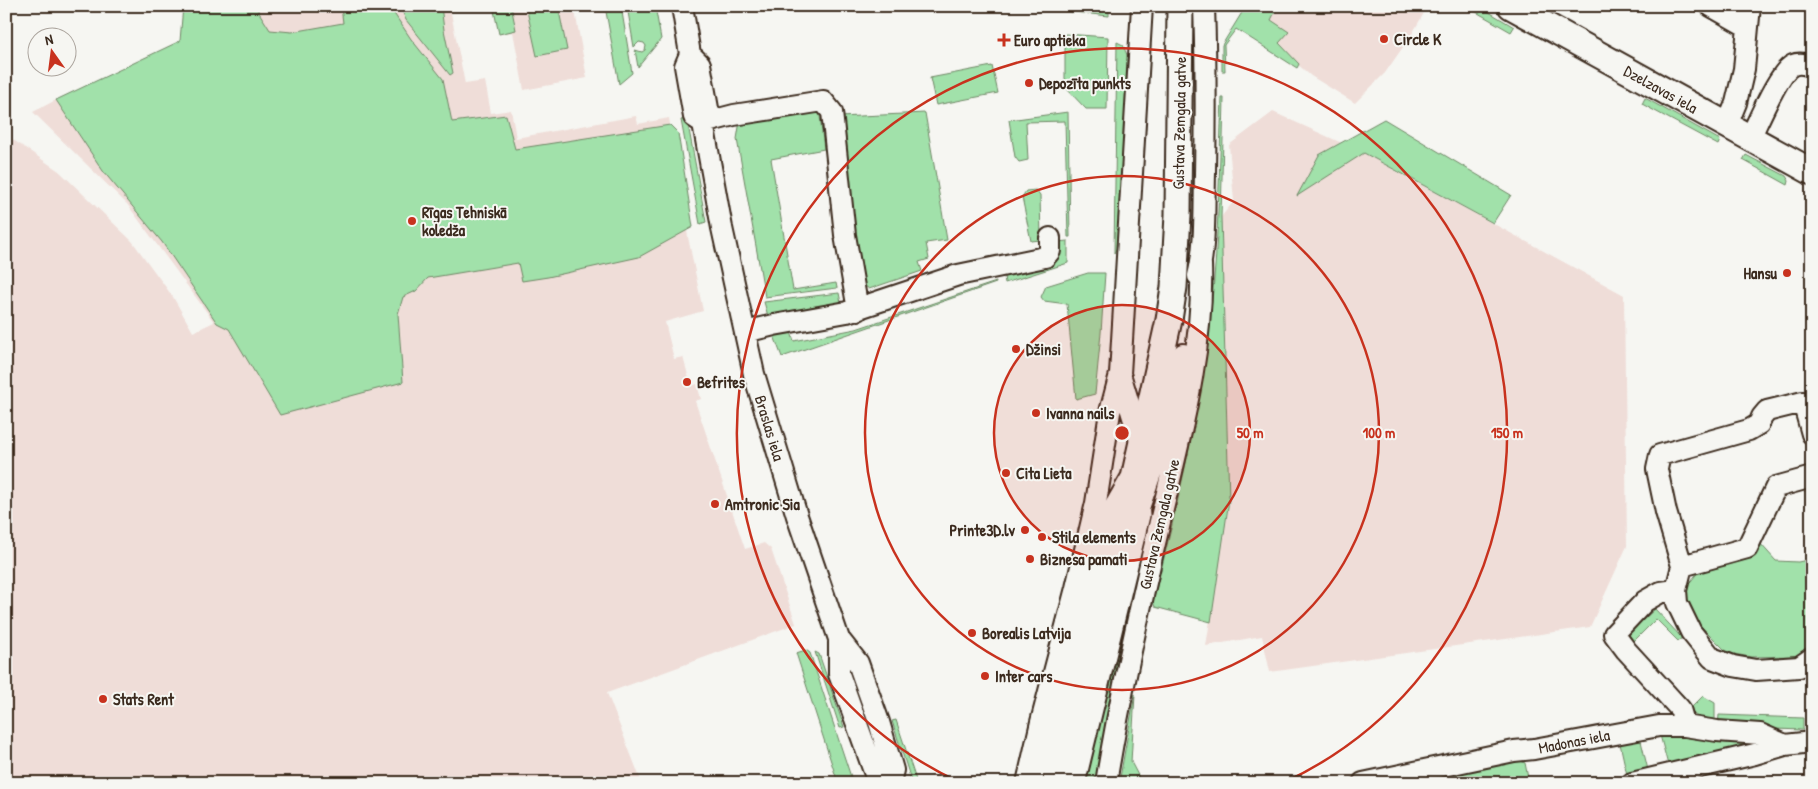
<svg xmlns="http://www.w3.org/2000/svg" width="1818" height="789" font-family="'Patrick Hand',sans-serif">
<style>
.built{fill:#efddd8}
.green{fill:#a1e1aa;stroke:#6e8664}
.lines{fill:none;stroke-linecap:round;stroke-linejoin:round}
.minor-casing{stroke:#3b2a1e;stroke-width:24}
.major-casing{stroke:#3b2a1e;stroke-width:29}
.minor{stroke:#f6f6f2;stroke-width:20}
.major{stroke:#f6f6f2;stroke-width:25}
.ring{fill:none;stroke:#c8321e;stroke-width:2.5}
.poi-dot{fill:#c8321e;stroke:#f6f6f2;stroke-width:2}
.labels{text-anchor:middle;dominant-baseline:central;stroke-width:4;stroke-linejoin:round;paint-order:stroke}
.poi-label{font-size:16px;font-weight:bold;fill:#3b2a1e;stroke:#f6f6f2;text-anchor:start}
.street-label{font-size:16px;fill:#3b2a1e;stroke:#f6f6f2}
.centre{fill:#c8321e;stroke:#f6f6f2;stroke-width:2.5}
.ring-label{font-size:15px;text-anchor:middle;font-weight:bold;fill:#c8321e;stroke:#f6f6f2;stroke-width:4;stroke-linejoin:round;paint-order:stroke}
</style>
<rect width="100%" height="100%" fill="#f6f6f2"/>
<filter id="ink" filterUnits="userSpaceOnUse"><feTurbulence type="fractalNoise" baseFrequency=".02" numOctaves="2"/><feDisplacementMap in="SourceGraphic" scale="10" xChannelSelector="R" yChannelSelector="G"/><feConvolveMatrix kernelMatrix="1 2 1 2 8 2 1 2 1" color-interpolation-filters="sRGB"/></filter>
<g filter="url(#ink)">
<path class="built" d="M183,6h274l-7,2 15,76 20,-3 6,32 20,-3 5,28 120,-22 2,8 31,-6 19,119 15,74 -38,11 9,37 9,-2 8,29 6,-2 4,15 -6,2 50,148 19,-6 7,6 25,75 -189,69 35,90h-636v-648l53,36 73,70 41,56 20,35 21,-10 -87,-118 -94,-92 23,-12 124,-59z
M493,6h81l13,72 -63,12 -11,-58 -14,2z
M1273,6h155l-16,28 -27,39 -30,30 -44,-27 -53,-46z
M1273,112l91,41 260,142 3,251 -37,81 -320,45 -8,-36 -56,10 23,-146 -8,-283 13,-16 -5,-56z"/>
<path class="green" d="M183,6h76l-1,5 12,19 22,2 51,-9 -2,-16 48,-1 22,33 32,40 9,43 54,-7 9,34 155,-24 8,8 15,94 -54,30 -91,20 -26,4 -4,-18 -90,15 -12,13 -13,6 -5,17 5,68 -123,33 -51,-86 -12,-6 -55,-81 -59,-71 -47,-71 124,-59z
M400,6h41l3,24 9,43 -3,2 -44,-55z
M493,6h18l5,24 -17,4z
M526,6h32l9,44 -30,6z
M605,6h16l11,67 -13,11z
M627,6h28l6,33 -23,28 -3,-17 7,2 3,-2 1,-4 -2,-3 -5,-1 -5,5z
M1064,6h45v10l-45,-5z
M1246,6h32l-7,14 18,12 -10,11 20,21 -2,4 -61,-39 -12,16 1,26h-3v-26z
M1473,6h6l35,21 -3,5 -40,-23z
M1065,34l43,3 -1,72h-21l-21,-22z
M1117,42l6,3 4,10 -7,187 -6,11z
M992,66l6,27 -62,12 -6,-27z
M1222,98h2l-3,119 8,283 -18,122 -56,-15 -2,-5c24,-96 48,-193 58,-292 8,-71 8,-141 11,-212z
M1645,98l75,42 -2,5 -76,-41z
M819,108l5,41 -53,10 22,131 43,-7 1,5 -72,9 -28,-158 3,-18z
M1068,112l2,125h-2l-3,-116 -39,1 2,38 -9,2 -4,-5 -6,-37z
M925,113l22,127 -21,3 3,16 -10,3 3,9 -53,18 -8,-6 -22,-166z
M687,119l19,103 -6,2 -19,-104z
M1384,119l127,76 -18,28 -129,-70 -67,43 22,-41z
M1746,155l40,21 3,5 -1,4 -45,-25z
M1036,190l4,5 1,45 -10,1 -9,-44 4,-6z
M1068,241v22l-63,20 -1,-6 52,-15v-20z
M1088,273h17l-4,60 -6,61 -19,5 -9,-95 -23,-3 -3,-4 5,-11z
M996,282v1l-214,74 -9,-24 17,-4 4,12 62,-12z
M839,293l2,10 -4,3 -69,10 -4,-14z
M1168,427l3,1 -54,238 -19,117h-12z
M1758,541l18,20 22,1 14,-3v86l-17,11 -44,1 -17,-3 -9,-4 -30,-30 -8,-16 -1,-12 2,-7 14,-18z
M1655,609l27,29 -4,3 -22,-22 -23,23 58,62 -4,3 -66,-71 7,-7 3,2z
M806,650l4,3 43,130h-15l-42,-130z
M815,652l4,2 25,73 -4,1z
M1135,694l-4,68 11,21h-21l-1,-5z
M1703,696l12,7v23l-11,-4 -15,-12z
M1719,715l84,3v12l-85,-3z
M896,720l21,63h-5l-20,-62z
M1660,735l93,3 4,4 -5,4 -84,19z
M1640,737l8,33 -21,5 -8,-36z
M1516,759l9,4 4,20h-123z"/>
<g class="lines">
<defs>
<path id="minor" d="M682,6l8,48 -5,12 9,51 9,6 19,105 32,146 43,142 42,123v35l37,103 5,6
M1711,6l37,21
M690,54l10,10 9,50 -6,9
M703,123l31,-8 89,-14 9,11 13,123 13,75
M1727,125l9,-22 8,-34 6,-63
M1750,138c8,-16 29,-67 43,-73 7,-3 13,-1 19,2
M1198,276c8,-31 6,-70 7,-102 1,-56 1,-112 -1,-168
M745,332l29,-7 73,-13 111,-37 87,-18 5,-6v-13
M1120,374l22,73
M1812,434l-9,-32 -36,9 -5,6 -3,7 -10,6 -89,25 -3,14 9,43 16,54 -6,24 1,13 14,29 21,26 21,8 23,4 43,-3 13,-9
M1139,508l13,-38 31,-116
M1682,566l65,-18 29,-61 36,-10
M1676,590l-15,2 -16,9 -31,33 12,16 54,59 5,17
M839,639l19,24 21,59 14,48 -3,13
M1027,783l14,-61 35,-134 20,-85 14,-91 10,-38 22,-368
M1106,783c14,-87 33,-172 53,-257 20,-86 45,-173 42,-262
M1363,783l151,-32 20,-2 125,-23h26l32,5 43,3 25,11 27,-3
M1632,783l123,-29 30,-9"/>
<path id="major" d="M1511,6l301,166
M1048,783l67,-272 19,-33 35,-158 5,-33 4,-72 2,-209
M1072,783l65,-268 -3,-37"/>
</defs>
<use href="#minor" class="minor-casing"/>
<use href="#major" class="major-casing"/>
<use href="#minor" class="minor"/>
<use href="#major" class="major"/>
</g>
</g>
<circle cx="1122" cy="433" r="128" fill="#c8321e" fill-opacity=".12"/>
<g class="ring">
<circle cx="1122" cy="433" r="128"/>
<circle cx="1122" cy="433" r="257"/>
<path d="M959 782A385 385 0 1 1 1285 782"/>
</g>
<g class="poi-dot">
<circle cx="1384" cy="39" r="5"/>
<path d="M1001.5 32.5h5v5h5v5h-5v5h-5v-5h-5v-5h5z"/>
<circle cx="1029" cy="83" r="5"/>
<circle cx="412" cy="221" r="5"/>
<circle cx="1787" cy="273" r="5"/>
<circle cx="1016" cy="349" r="5"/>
<circle cx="687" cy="382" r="5"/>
<circle cx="1036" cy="413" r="5"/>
<circle cx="1006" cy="473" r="5"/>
<circle cx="715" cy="504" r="5"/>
<circle cx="1025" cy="530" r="5"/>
<circle cx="1042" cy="537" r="5"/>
<circle cx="1030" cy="559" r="5"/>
<circle cx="972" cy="633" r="5"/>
<circle cx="985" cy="676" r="5"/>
<circle cx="103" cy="699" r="5"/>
</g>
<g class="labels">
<g class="poi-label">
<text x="1394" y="39">Circle K</text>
<text x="1014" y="40">Euro aptieka</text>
<text x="1039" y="83">Depozīta punkts</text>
<text x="422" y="212">Rīgas Tehniskā<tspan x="422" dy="18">koledža</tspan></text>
<text x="1777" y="273" text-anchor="end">Hansu</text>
<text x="1026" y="349">Džinsi</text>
<text x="697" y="382">Befrites</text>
<text x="1046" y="413">Ivanna nails</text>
<text x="1016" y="473">Cita Lieta</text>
<text x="725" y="504">Amtronic Sia</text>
<text x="1015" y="530" text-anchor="end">Printe3D.lv</text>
<text x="1052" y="537">Stila elements</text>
<text x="1040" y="559">Biznesa pamati</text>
<text x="982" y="633">Borealis Latvija</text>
<text x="995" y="676">Inter cars</text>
<text x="113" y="699">Stats Rent</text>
</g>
<g class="street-label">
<text transform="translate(1661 89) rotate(29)">Dzelzavas iela</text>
<text transform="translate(1179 123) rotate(-89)">Gustava Zemgala gatve</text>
<text transform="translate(770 428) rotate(73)">Braslas iela</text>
<text transform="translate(1159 524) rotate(-77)">Gustava Zemgala gatve</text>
<text transform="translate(1574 741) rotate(-11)">Madonas iela</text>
</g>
</g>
<circle cx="1122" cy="433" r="8" class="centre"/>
<g class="ring-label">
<text x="1250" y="438">50 m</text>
<text x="1379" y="438">100 m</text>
<text x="1507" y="438">150 m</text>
</g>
<rect width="1818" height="789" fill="none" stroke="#f6f6f2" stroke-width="25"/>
<rect x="12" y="12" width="1793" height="764" fill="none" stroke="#3b2a1e" stroke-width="2" filter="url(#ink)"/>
<g transform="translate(52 52) rotate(346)"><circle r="24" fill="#f6f6f2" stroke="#aba49d"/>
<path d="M0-4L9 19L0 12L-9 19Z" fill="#c8321e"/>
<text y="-8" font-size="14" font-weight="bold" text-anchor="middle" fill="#3b2a1e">N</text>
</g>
</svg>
